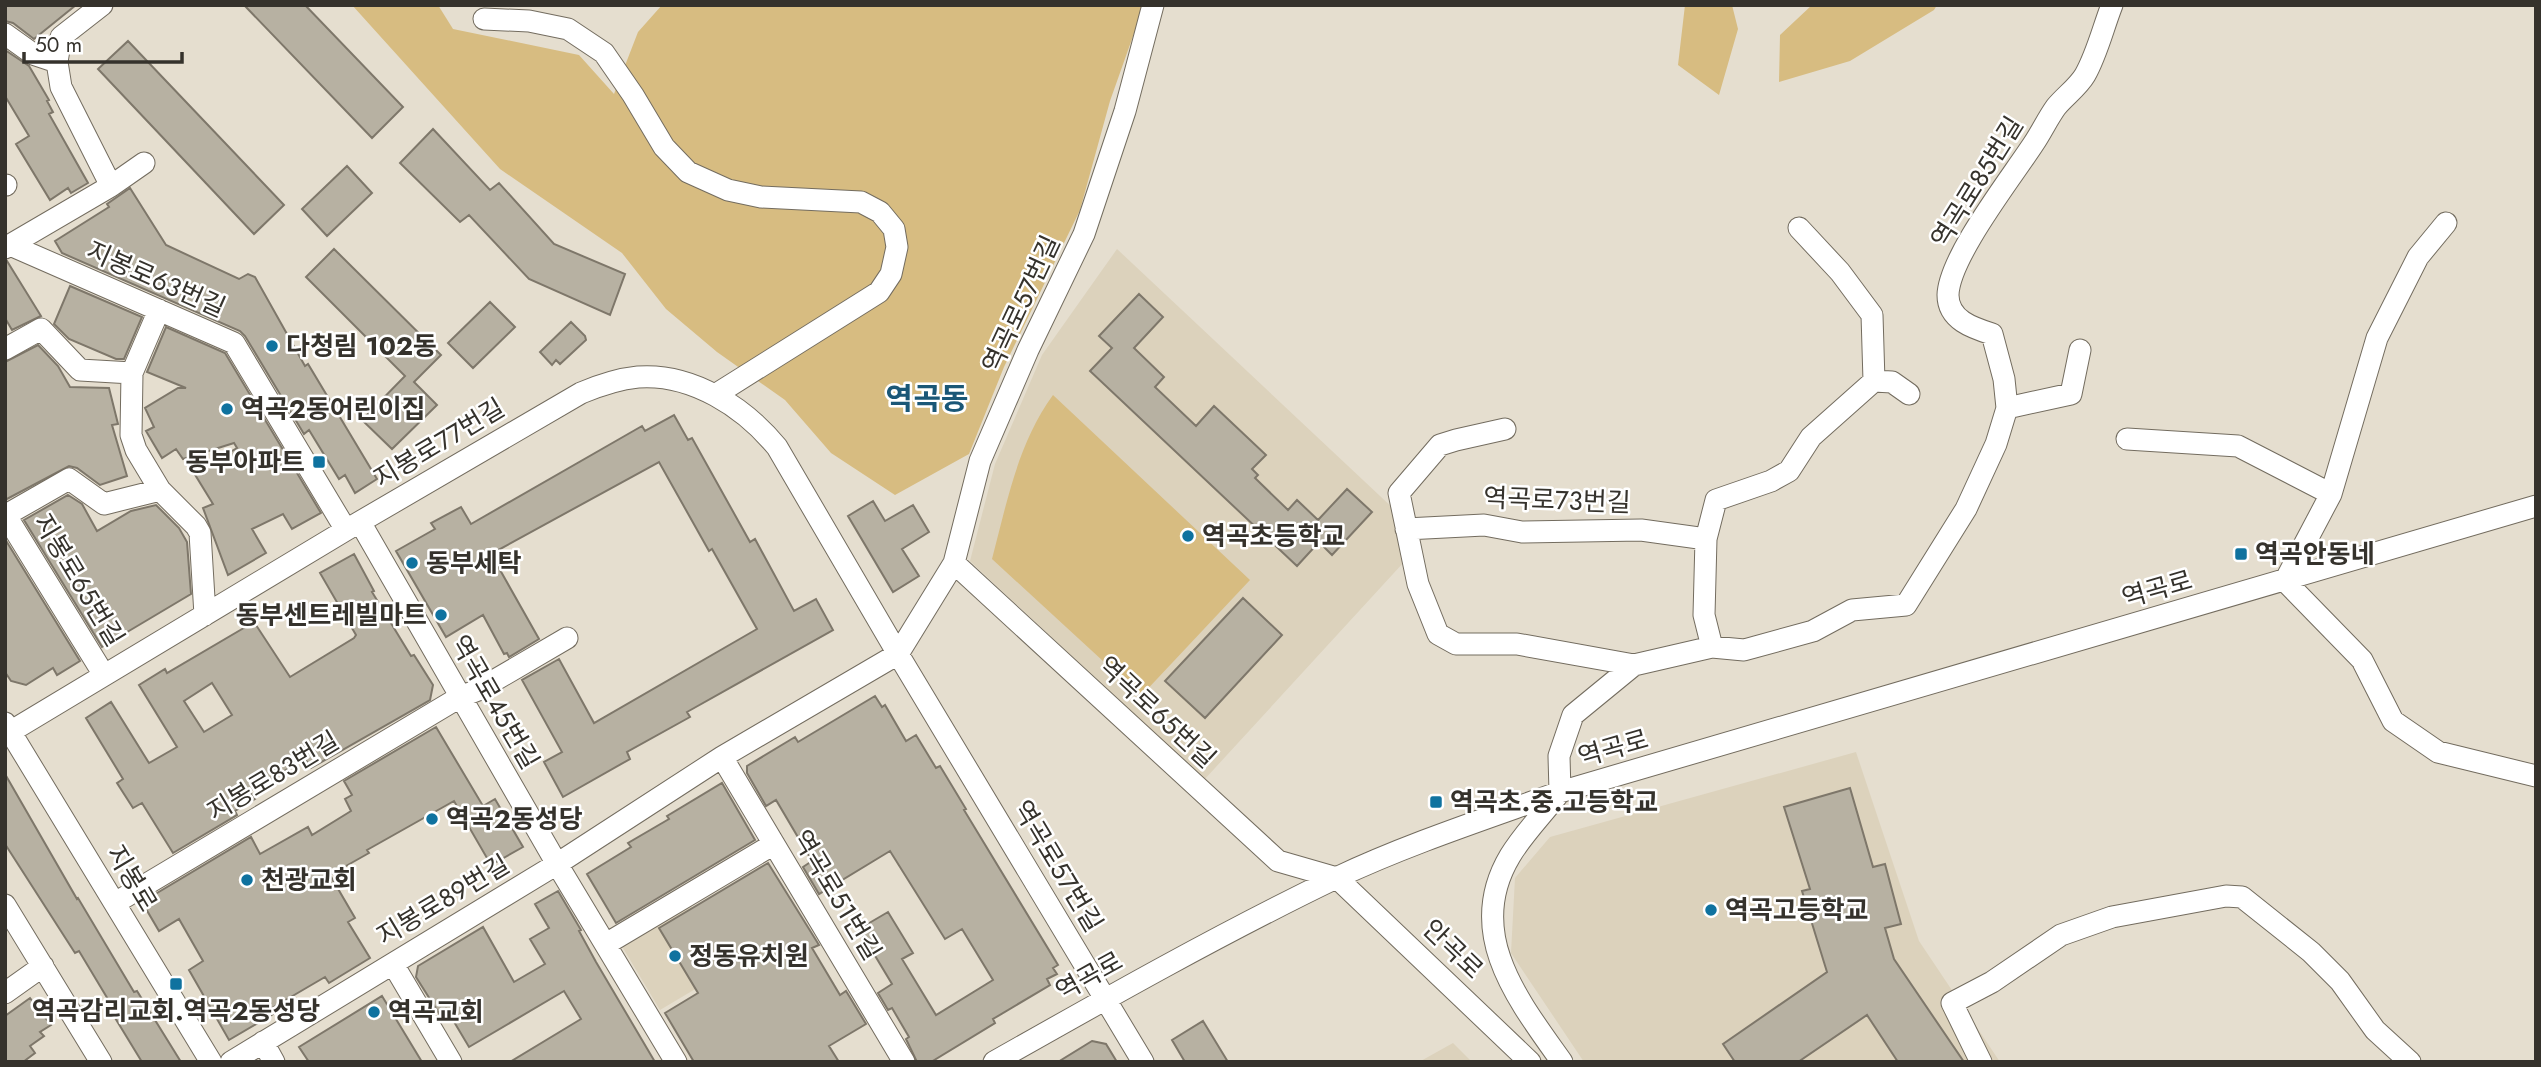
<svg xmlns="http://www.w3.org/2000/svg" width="2541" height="1067" font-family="Jost,'Noto Sans KR',sans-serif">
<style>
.built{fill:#dcd2bc}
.green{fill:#d7bc81}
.building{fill:#b7b1a2;stroke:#7e776a;stroke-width:2;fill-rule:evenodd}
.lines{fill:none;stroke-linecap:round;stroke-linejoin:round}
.minor-casing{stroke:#736c5f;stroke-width:23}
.minor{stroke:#fff;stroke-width:21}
.poi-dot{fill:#0f729f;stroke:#fff;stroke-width:2.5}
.labels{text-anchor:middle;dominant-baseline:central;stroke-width:5;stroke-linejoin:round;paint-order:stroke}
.street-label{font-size:26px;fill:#35322c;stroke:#fff}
.poi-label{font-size:26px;font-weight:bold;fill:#35322c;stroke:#fff;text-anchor:start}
.quarter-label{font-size:30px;font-weight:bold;fill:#1a5777;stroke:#fff}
</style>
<rect width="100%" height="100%" fill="#e5decf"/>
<path class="built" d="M1117,249l279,262 8,51 -200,218 -234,-219 25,-97 47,-109z
M1856,752l63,189 81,121h-416l-73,-109 4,-75 35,-41z
M689,902l40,67 -69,41 -40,-67z
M1453,1043l19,19h-53z"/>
<path class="green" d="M352,5h86l15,24 126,26 35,39 24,-62 24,-27h482l-34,96 -30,109 -76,157 -35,87 -74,41 -64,-42 -46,-53 -68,-48 -51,-43 -44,-56 -122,-84z
M1685,5h47l6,24 -19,66 -41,-30z
M1812,5h125l-3,5 -84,51 -71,21 1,-47z
M1053,395l197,185 -109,116 -149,-137c15,-57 26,-116 61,-164z"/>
<path class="building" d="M5,5h71l-42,34 -21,-16 -8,-2z
M244,5h61l98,102 -31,31z
M128,41l156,164 -30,29 -156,-165z
M5,50l24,16 20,34 -2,1 6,11 -4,2 39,69 -17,10 -3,-5 -18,12 -34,-56 13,-8 -24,-40z
M433,129l57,61 9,-7 55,61 71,30 -15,41 -81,-36 -60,-64 -9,7 -60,-59z
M347,166l25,27 -45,43 -25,-27z
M130,188l36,57 73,34 9,-5 7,3 50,89 3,-2 69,115 -22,14 -10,-18 -6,4 -30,-49 -5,4 -59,-98 -5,-5 -178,-78 -7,-12 54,-34 -2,-3z
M334,249l107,106 -27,27 23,23 -45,44 -30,-29 43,-44 -99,-99z
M5,261h2l34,55 -29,14 -7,-12z
M70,286l72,31 -18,42h-8l-47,-20 -15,-15z
M1139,294l24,23 -29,31 30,29 -9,10 41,39 18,-20 52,49 -14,14 6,6 -3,3 33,32 9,-10 21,20 29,-31 25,23 -40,43 -13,-13 -22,24 -207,-195 22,-23 -13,-12z
M490,302l25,25 -42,41 -25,-25z
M571,322l14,14 1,4 -26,24 -4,-4 -4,5 -12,-13z
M166,327l59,26 96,160 -29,16 -9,-15 -31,15 14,24 -38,22 -25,-67 10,-4 -19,-31 43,-25 -3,-5 -51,16 -7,-10 -14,9 -16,-27 8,-4 -9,-19 33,-20h8l-39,-16z
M38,345l20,21 12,21 39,1 9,36 -6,1 15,51 -27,9 -23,-17 -8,-2 -64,34v-138z
M674,415l14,25 4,-2 58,104 5,-3 39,72 22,-12 17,31 -146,82 3,5 -63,35 3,7 -67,38 -19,-35 18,-10 -40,-72 37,-21 35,64 163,-94 -45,-80 -3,2 -50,-89 -168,92 48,85 -30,18 -2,-4 -3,1 -21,-39 -37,22 -50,-86 39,-22 -4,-6 30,-16 10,17 171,-98 3,5z
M68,495l14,9 15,27 34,-20 25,-6 23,23 8,14 4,52 -89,53 -78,-127z
M873,501l12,20 28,-16 16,27 -27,17 17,27 -26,16 -45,-76z
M5,539l75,122 -23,14 -4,-7 -27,17 -15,-4 -6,-9z
M354,554l20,37 -2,1 39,64 3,-1 19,30 -3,15 -119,68 -6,-9 -55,32 5,8 -20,12 2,4 -64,38 -31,-50 -9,5 -16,-25 6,-4 -37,-61 25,-16 38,61 28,-16 -38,-62 26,-16 2,4 87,-51 36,55 64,-39 2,-3 -36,-62zM212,683l20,32 -28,17 -20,-31z
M1243,598l39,37 -77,83 -40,-37z
M875,696l7,11 3,-2 21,36 10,-6 20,33 4,-2 26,43 -2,1 94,155 -5,3 4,6 -10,5 3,6 -57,34 2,4 -64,39h-14l-11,-23 3,-2 -17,-29 -4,2 -10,-17 14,-9 -33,-55 29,-17 25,41 -11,6 34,56 57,-35 -31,-51 -17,10 -55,-88 -71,43 -16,-27 9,-6 -36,-61 -10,6 -19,-33v-7l48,-29 3,5z
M436,727l47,79 12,-7 28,48 -32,18 -37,-64 -87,49 2,3 -39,22 25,43 -7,4 22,36 -41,25 -4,-6 -53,31 3,5 -46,27 -40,-70 14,-9 -24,-42 -20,12 -17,-29 109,-65 9,17 48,-27 4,8 39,-24 -6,-12 7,-4 -8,-14z
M5,774l72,125 1,-1 56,94 3,-1 44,71h-39l-33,-54 3,-2 -33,-55 -4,2 -70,-109z
M722,783l33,57 -139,83 -29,-49 44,-27 -3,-4 41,-24 -2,-3z
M1850,788l23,79 12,-3 16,60 -16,4 9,31 70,103h-66l-31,-47 -69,47h-63l-12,-18 104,-72 -25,-81 8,-2 -26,-82z
M768,863l51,82 -7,3 28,47 6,-4 20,33 -37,22 10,16h-145l-29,-49 33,-20 -39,-65z
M558,891l23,39 -2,1 17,31 59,100h-145l71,-43 -17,-28 -95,56 -22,-37 -7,5 -24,-38 2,-11 65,-39 31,55 31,-18 -15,-25 19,-11 -14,-24z
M382,996l40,66h-113l-10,-15z
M30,998l21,27 -11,7 4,4 -14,10 5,7 -12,9h-18v-46z
M1203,1021l25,41h-43l-13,-22z
M1092,1041l14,3 11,18h-59z"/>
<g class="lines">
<defs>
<path id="minor" d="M484,19l45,2 39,8 36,24 29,42 31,52 24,25 40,18 33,7 100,5 19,10 14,17 3,18 -6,27 -12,18 -164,103
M5,34l28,20 24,8
M5,185h1
M111,186l33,-23
M2446,223l-28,34 -41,81 -46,156 -46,87 77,79 31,61 45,31 98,24
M1799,228l41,44 32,43 2,66
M10,245l224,98 112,187
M5,248l106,-62 -50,-99 -4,-25 4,-25 41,-32
M159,310l-27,63 -1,62 5,15 24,40 36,36 4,7 5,82
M5,349l36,-20 39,41 52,3
M2007,408l64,-14 9,-44
M1505,429l-49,11 -16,5 -41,48 19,91 20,50 18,10h61l117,21
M2127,439l111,7 93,48
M5,514l99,161
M6,515l63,-36 35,25 56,-14
M360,522l197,342 119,198
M1406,529l78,-4 38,7 119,-2 65,9
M954,563l324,298 59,17 193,184
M1712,647l-8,-32 2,-76 10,-39 55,-19 18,-10 22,-34 63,-56 18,1 17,12
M5,723l206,339
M5,735l341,-205 235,-137c19,-8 37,-14 57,-16 54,-4 106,30 139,70l121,207 245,408
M722,757l182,305
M115,903l345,-206 18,-7 89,-52
M5,905l96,157
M606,944l168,-100
M393,964l58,98
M5,993l38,-27
M263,1042l11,20
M231,1062l326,-198 165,-107 176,-103 56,-91 26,-102 48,-111 56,-116 41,-123 28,-106
M994,1062c113,-64 226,-128 342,-184 72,-34 149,-59 224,-86l976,-286
M1562,1062c-44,-62 -98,-129 -52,-206 13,-22 34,-43 50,-64l-1,-36 14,-41 61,-50 78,-18 32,3 69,-19 39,-21 54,-5 60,-96 30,-65 11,-36 -3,-29 -12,-45c-19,-6 -44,-14 -44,-39 1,-38 64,-118 86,-152 8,-12 14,-25 22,-36 9,-11 22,-20 29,-32 12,-21 18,-47 27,-70
M1981,1062l-29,-59 40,-21 69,-47 51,-18 114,-21 16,1 69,55 29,29 35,49 35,32"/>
</defs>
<use href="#minor" class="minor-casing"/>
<use href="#minor" class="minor"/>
</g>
<g class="poi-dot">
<circle cx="272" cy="346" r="7"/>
<circle cx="227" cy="409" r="7"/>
<rect x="312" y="455" width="14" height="14" rx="3.5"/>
<circle cx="1188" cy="536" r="7"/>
<rect x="2234" y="547" width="14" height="14" rx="3.5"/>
<circle cx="412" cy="563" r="7"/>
<circle cx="441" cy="615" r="7"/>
<rect x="1429" y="795" width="14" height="14" rx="3.5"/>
<circle cx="432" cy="819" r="7"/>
<circle cx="247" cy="880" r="7"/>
<circle cx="1711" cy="910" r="7"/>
<circle cx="675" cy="956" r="7"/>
<rect x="169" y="977" width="14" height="14" rx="3.5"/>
<circle cx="374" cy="1012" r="7"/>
</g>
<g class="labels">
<g class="street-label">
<text transform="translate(1977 182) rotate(-58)">역곡로85번길</text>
<text transform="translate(156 279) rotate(24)">지봉로63번길</text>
<text transform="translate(1021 304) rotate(-65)">역곡로57번길</text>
<text transform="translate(439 443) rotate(-31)">지봉로77번길</text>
<text transform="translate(1557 500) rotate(2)">역곡로73번길</text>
<text transform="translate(79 580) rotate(59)">지봉로65번길</text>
<text transform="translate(2157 589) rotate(-16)">역곡로</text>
<text transform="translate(495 702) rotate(60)">역곡로45번길</text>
<text transform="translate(1157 712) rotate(43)">역곡로65번길</text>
<text transform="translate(1613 748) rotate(-16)">역곡로</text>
<text transform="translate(273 776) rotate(-31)">지봉로83번길</text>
<text transform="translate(1058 866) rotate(59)">역곡로57번길</text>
<text transform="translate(132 878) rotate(59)">지봉로</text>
<text transform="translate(837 895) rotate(59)">역곡로51번길</text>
<text transform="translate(443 900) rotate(-31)">지봉로89번길</text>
<text transform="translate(1453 949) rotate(44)">안곡로</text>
<text transform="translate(1089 976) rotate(-29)">역곡로</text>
</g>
<g class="poi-label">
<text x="286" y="346">다청림 102동</text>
<text x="241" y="409">역곡2동어린이집</text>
<text x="305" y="462" text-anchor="end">동부아파트</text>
<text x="1202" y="536">역곡초등학교</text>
<text x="2255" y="554">역곡안동네</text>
<text x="426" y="563">동부세탁</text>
<text x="427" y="615" text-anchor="end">동부센트레빌마트</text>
<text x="1450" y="802">역곡초.중.고등학교</text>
<text x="446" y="819">역곡2동성당</text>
<text x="261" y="880">천광교회</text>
<text x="1725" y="910">역곡고등학교</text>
<text x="689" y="956">정동유치원</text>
<text x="176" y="1011" text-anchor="middle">역곡감리교회.역곡2동성당</text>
<text x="388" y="1012">역곡교회</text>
</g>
<g class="quarter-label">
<text x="927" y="398">역곡동</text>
</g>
</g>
<rect width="2541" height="1067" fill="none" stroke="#35322c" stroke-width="14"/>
<path d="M24 52v10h158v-10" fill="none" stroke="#35322c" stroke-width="3.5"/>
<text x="35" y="52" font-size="21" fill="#35322c" stroke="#ffffff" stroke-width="5" paint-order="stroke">50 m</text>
</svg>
